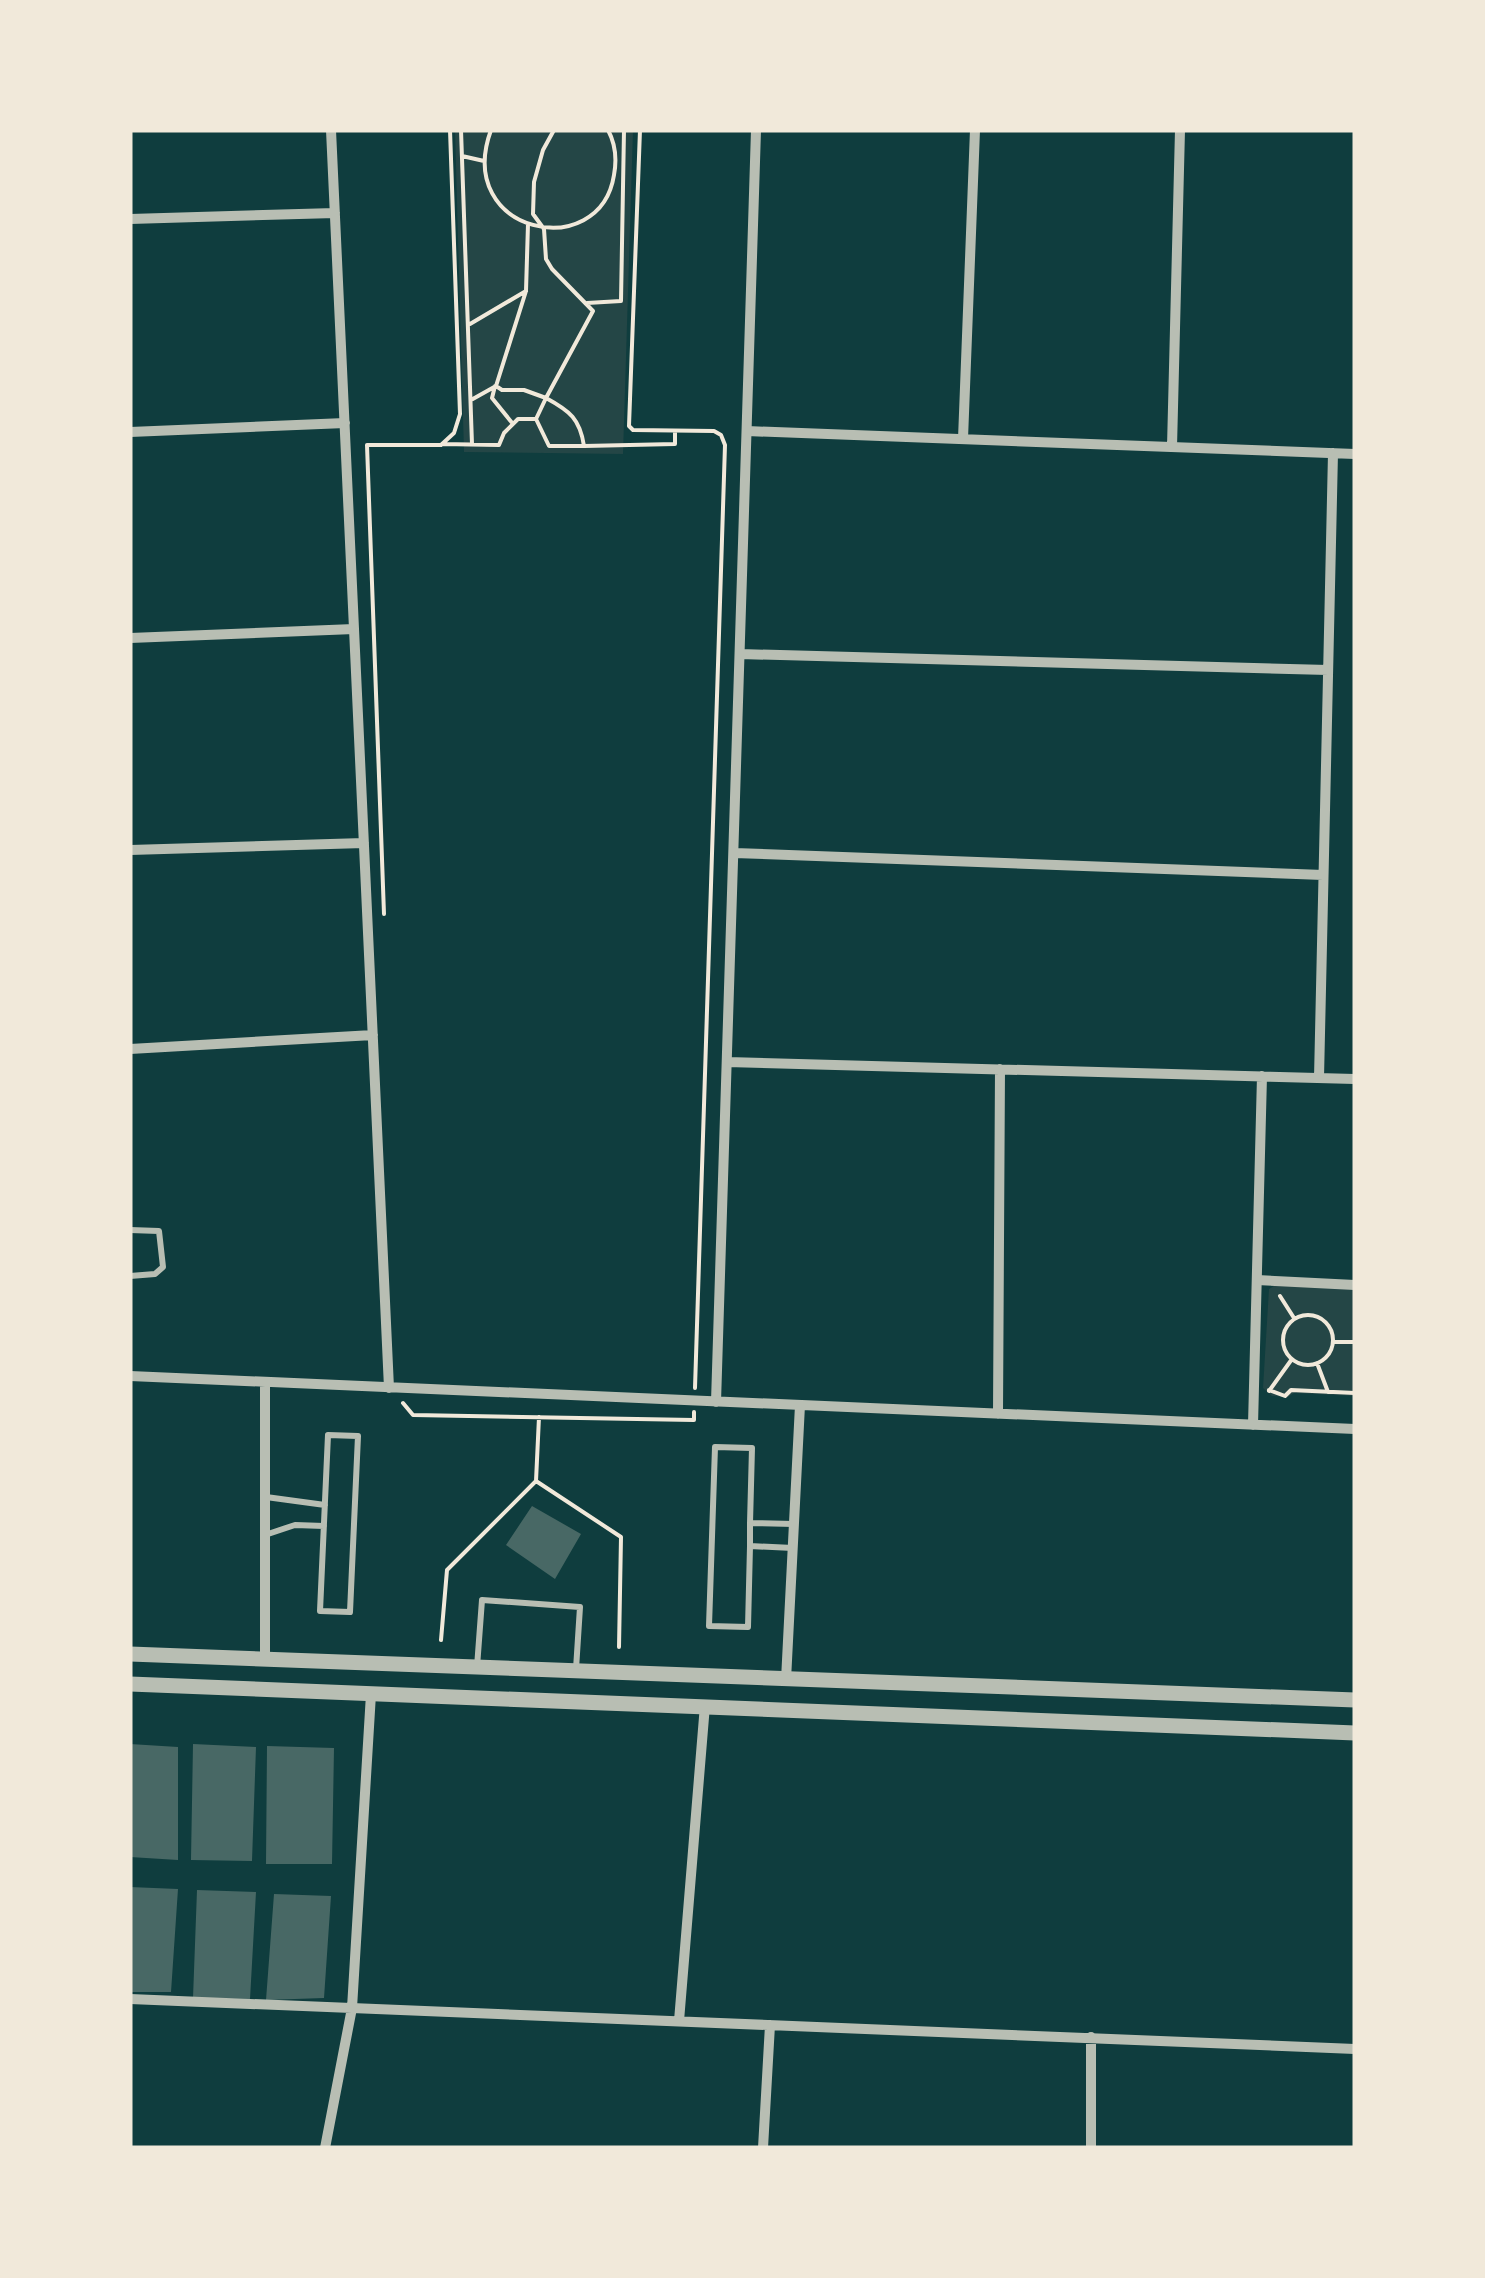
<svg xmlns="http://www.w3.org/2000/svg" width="1485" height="2278" font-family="Bitter,serif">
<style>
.green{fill:#244646}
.building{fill:#486865}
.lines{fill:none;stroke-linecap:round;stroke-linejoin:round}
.path{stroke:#f1e9da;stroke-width:4}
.service{stroke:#b8beb3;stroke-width:6}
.minor{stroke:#b8beb3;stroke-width:10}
.tertiary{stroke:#b8beb3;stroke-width:15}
</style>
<rect width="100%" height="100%" fill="#0f3d3e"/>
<path class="green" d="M455,130h178l-10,324 -159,-2z
M1277,1284l78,3v109l-61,-3 -6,4 -16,-1 -9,-8 6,-99z"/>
<path class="building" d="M532,1506l49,28 -26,45 -49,-34z
M130,1744l48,3v113l-48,-3z
M193,1744l63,3 -4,114 -61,-1z
M267,1746l67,2 -2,116h-66z
M130,1887l48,2 -7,103h-41z
M197,1890l59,2 -6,107 -57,-1z
M274,1894l57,2 -7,102 -58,2z"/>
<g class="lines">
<path class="path" d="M461,130l11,314
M491,130c-38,104 109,134 123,45 3,-16 2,-30 -6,-45
M640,130l-11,296 4,4 81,1 7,4 4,10 -30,943
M462,156l22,5
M528,224l-2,67 -30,95 6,4h22l22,8 -10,21
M587,303l34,-2 3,-171
M470,324l56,-33
M495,386l-3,12 21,26
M471,400l25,-14
M442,444l57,1 5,-12 14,-14h18l13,27h35c-4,-27 -14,-35 -38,-48l47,-87 -41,-42 -6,-10 -2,-30 -11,-15 1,-32 9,-32 11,-20
M584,446l91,-2v-13
M384,914l-17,-469h74l13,-12 6,-19 -10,-284
M1280,1296l14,22
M1283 1340a25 25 0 1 1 50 0a25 25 0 1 1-50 0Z
M1333,1342h22
M1317,1363l11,29
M1269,1390l16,6 6,-6 64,3
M1269,1391l23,-32
M403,1403l10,12 281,5v-8
M539,1417l-3,64 85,56 -2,110
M441,1640l6,-70 89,-89"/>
<path class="service" d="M130,1230l29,1 4,36 -8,7 -25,2
M328,1435l30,1 -8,176 -30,-1z
M266,1497l59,8
M265,1535l30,-10 29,1
M750,1546v-23
M793,1548l-43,-2 -2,81 -39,-1 6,-179 37,1 -2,75 44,1
M477,1667l5,-67 98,7 -4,62"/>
<path class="minor" d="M331,130l58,1258
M130,219l205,-6
M747,431l608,23
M130,432l215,-9
M963,439l12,-309
M1172,447l8,-317
M130,638l224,-9
M740,654l588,16
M130,850l234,-7
M734,853l589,22
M130,1049l243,-14
M727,1062l628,17
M1319,1078l14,-625
M1257,1280l98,5
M130,1376l1225,53
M265,1382v278
M716,1402l40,-1272
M998,1414l2,-345
M1253,1425l9,-349
M786,1680l14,-275
M130,1999l1225,50
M679,2021l26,-316
M325,2148l27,-140 19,-314
M763,2148l7,-123
M1091,2148v-111"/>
<path class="tertiary" d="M130,1654l1225,46
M130,1684l1225,49"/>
</g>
<rect width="1485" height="2278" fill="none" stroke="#f1e9da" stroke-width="265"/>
</svg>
